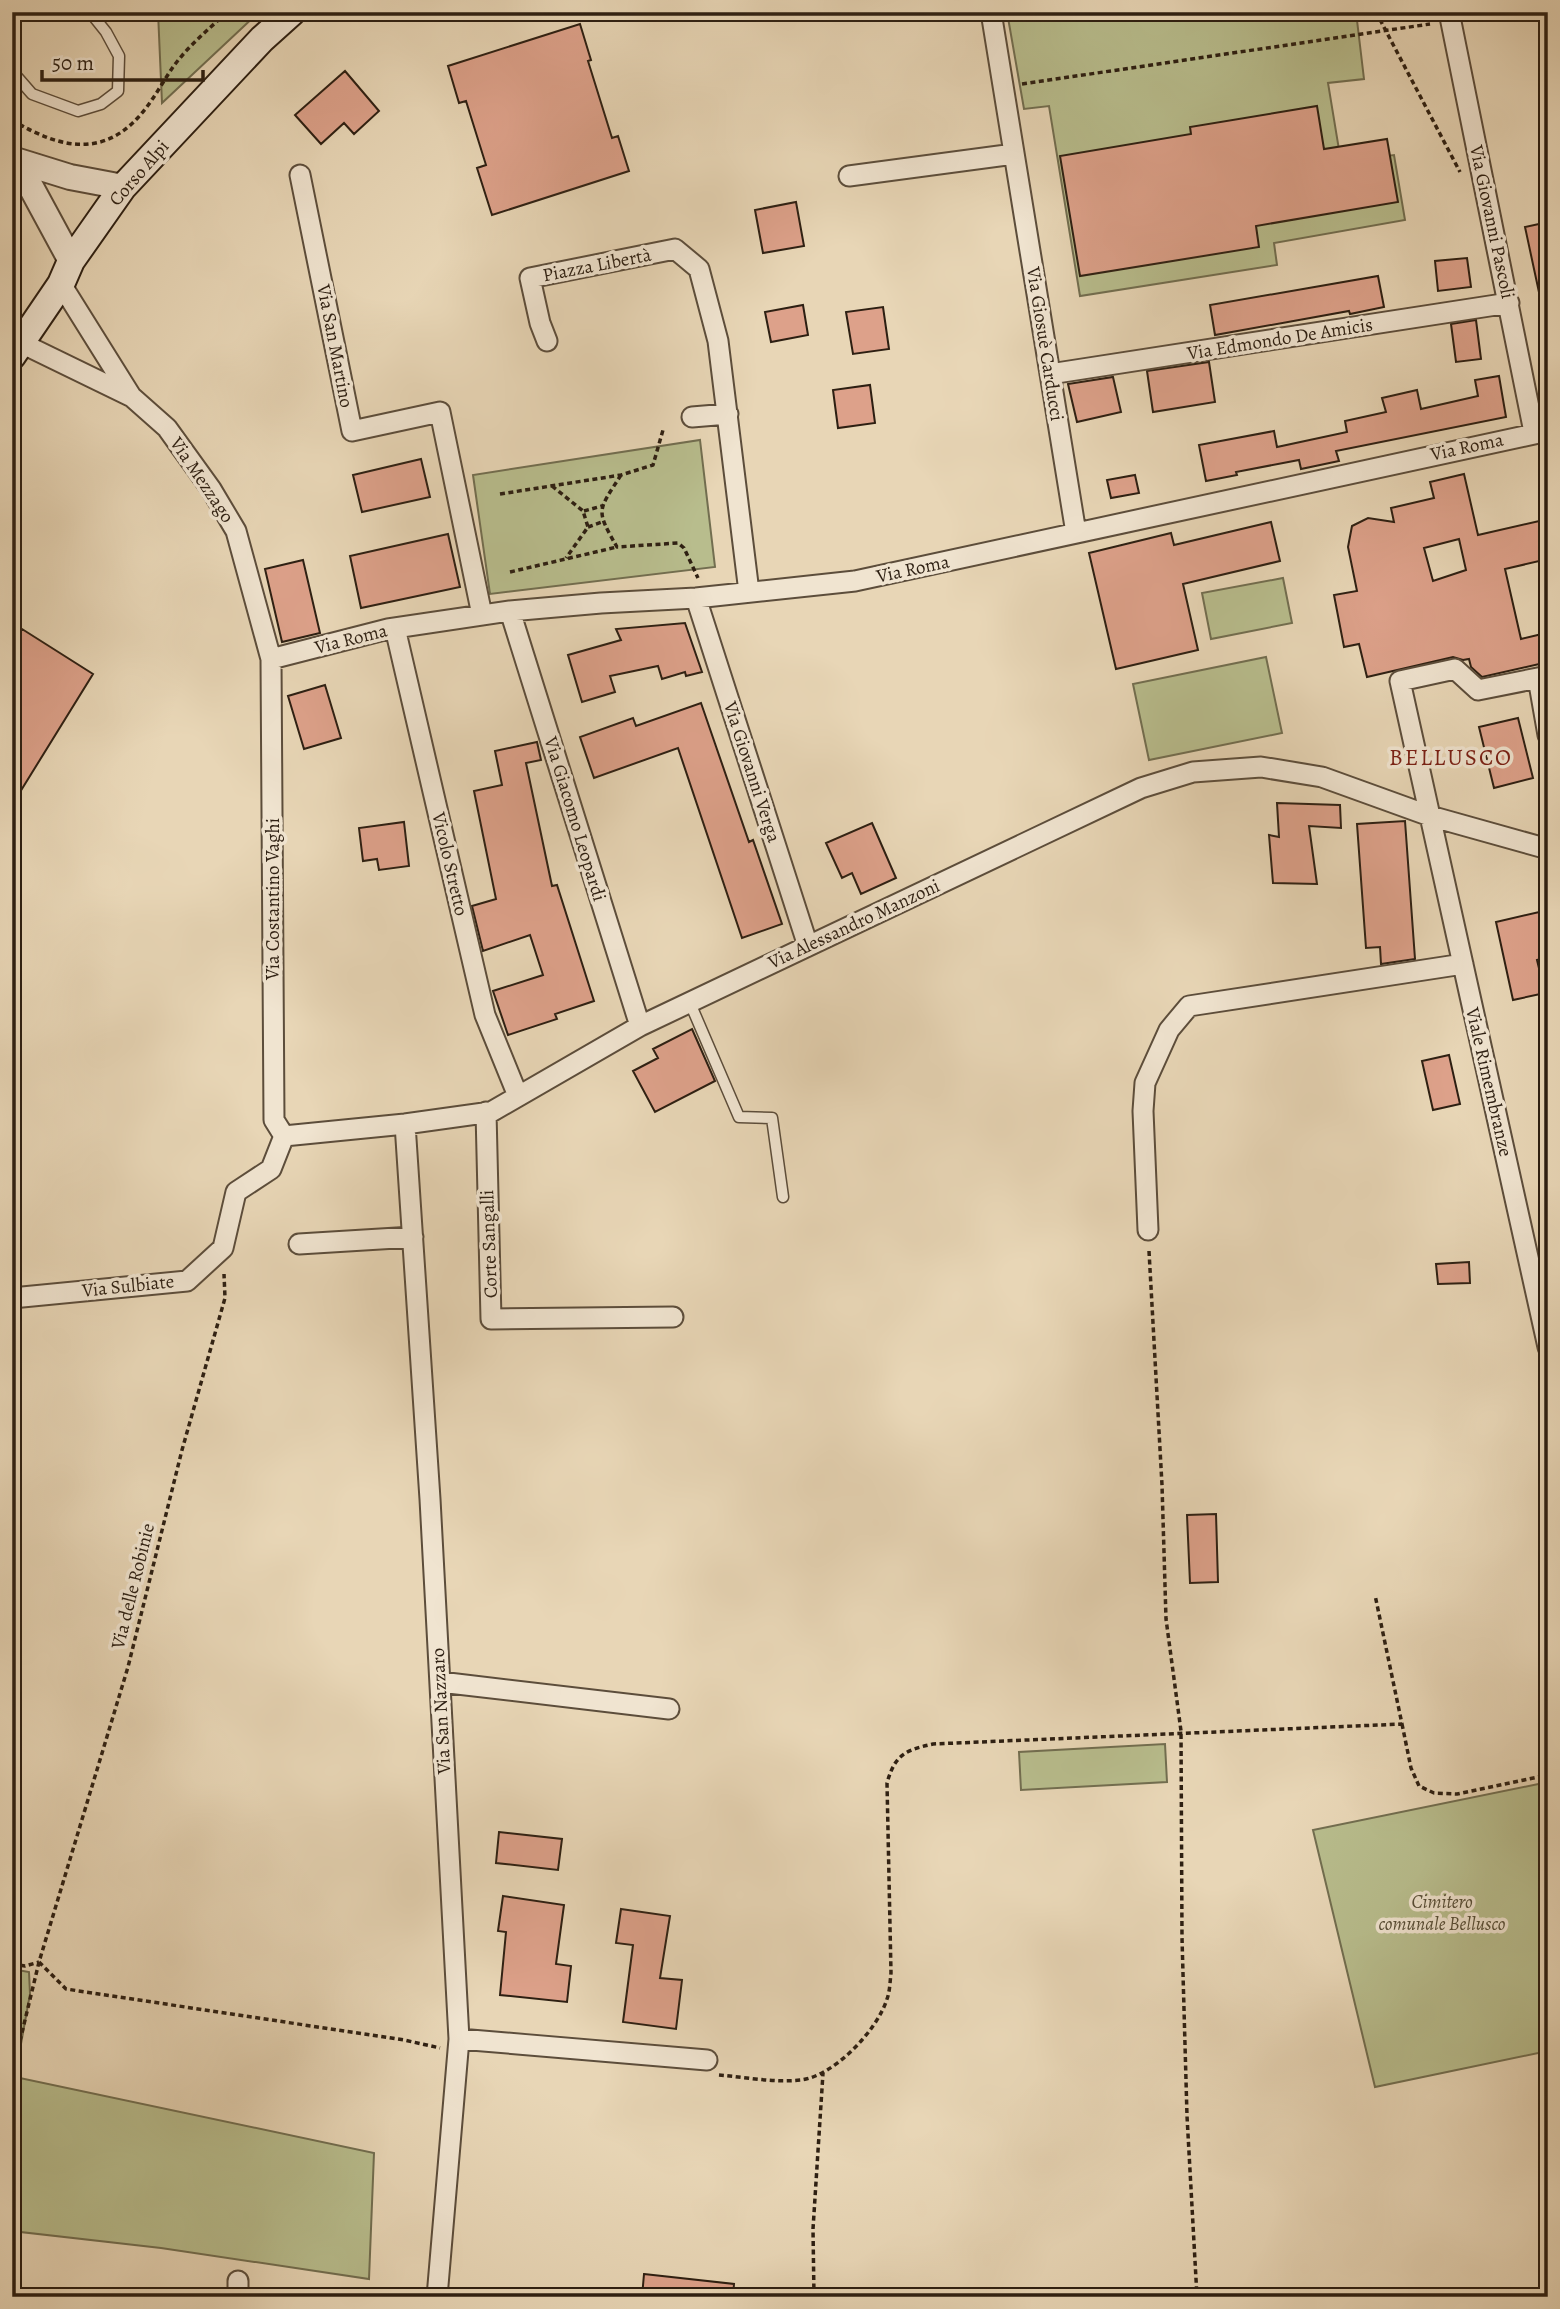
<svg xmlns="http://www.w3.org/2000/svg" width="1560" height="2309" font-family="Alegreya,serif">
<style>
.green{fill:#b8bd8d;stroke:#726e50;stroke-width:2}
.building{fill:#dda18a;stroke:#2d1f12;stroke-width:2;fill-rule:evenodd}
.lines{fill:none;stroke-linecap:round;stroke-linejoin:round}
.service-casing{stroke:#5c4d3b;stroke-width:13}
.minor-casing{stroke:#5c4d3b;stroke-width:23}
.tertiary-casing{stroke:#5c4d3b;stroke-width:28}
.secondary-casing{stroke:#2d1f12;stroke-width:30}
.path{stroke:#2d1f12;stroke-width:3.5;stroke-dasharray:5 3.5;stroke-linecap:butt}
.service{stroke:#f0e4d0;stroke-width:10}
.minor{stroke:#f0e4d0;stroke-width:19}
.tertiary{stroke:#f0e4d0;stroke-width:24}
.secondary{stroke:#f0e4d0;stroke-width:26}
.labels{text-anchor:middle;dominant-baseline:central;stroke-width:7;stroke-linejoin:round;paint-order:stroke}
.street-label{font-size:19px;fill:#2d1f12;stroke:#f0e4d0}
.park-label{font-size:19px;font-style:italic;fill:#574e37;stroke:#f0e4d0}
.quarter-label{font-size:23px;letter-spacing:2px;fill:#7a1f14;stroke:#f0e4d0}
</style>
<rect width="100%" height="100%" fill="#e8d6b6"/>
<filter id="stains"><feTurbulence type="fractalNoise" baseFrequency=".00286" numOctaves="4"/><feColorMatrix values="0 0 0 0 .2 0 0 0 0 .09 0 0 0 0 .02 0 0 0 .5 -.17"/></filter>
<radialGradient id="worn" r=".72"><stop offset=".6" stop-color="#630" stop-opacity="0"/><stop offset="1" stop-color="#630" stop-opacity=".3"/></radialGradient>
<path class="green" d="M158,12h101l-97,91z
M1007,12h349l8,67 -36,4 13,79 53,-7 11,65 -131,23 3,22 -197,31 -31,-190 -25,3z
M700,440l15,127 -225,27 -17,-119z
M1283,578l9,45 -81,16 -9,-46z
M1266,657l16,76 -133,27 -16,-76z
M1165,1744l2,38 -146,8 -2,-38z
M1548,1782v269l-173,36 -62,-257z
M12,1969l17,3 1,22 -15,83 359,76 -5,126 -208,-31 -149,-17z"/>
<path class="building" d="M580,24l11,36 -3,1 24,77 6,-2 11,35 -137,44 -15,-47 9,-3 -20,-64 -7,2 -11,-37z
M345,71l34,40 -25,23 -10,-11 -23,21 -26,-29z
M1317,106l7,43 63,-10 11,63 -142,24 3,21 -179,29 -20,-120 131,-22 -1,-7z
M796,202l8,44 -41,7 -8,-43z
M1548,222v74l-8,1 -15,-70z
M1467,258l4,29 -33,4 -3,-30z
M1378,276l6,31 -34,7 -1,-3 -134,24 -5,-30z
M803,305l5,30 -37,7 -6,-30z
M883,307l6,42 -36,5 -7,-42z
M1476,320l5,39 -25,3 -5,-38z
M1209,362l6,40 -62,10 -6,-41z
M1499,376l7,41 -170,34 3,10 -38,8 -2,-9 -63,12 1,3 -31,6 -7,-36 75,-14 3,16 70,-15 -2,-11 41,-9 -4,-14 35,-8 4,19 57,-13 -3,-16z
M1113,377l8,35 -44,10 -9,-38z
M870,385l5,38 -37,5 -5,-38z
M421,459l9,38 -68,15 -9,-37z
M1464,474l14,61 70,-16v40l-43,10 16,70 21,-5 6,28 -66,15 -11,-10 -2,-8 -6,1 -10,-3 -86,20 -8,-33 -15,3 -10,-52 23,-4 -9,-44 4,-21 16,-8 26,4 -3,-14 43,-10 -4,-16zM1459,539l7,31 -33,11 -9,-33z
M1135,475l4,18 -28,5 -4,-18z
M1271,522l9,39 -97,23 15,66 -82,19 -27,-116 82,-20 3,12z
M448,534l12,53 -99,21 -11,-52z
M303,560l17,73 -38,9 -17,-73z
M685,623l17,49 -16,4 -1,-4 -23,7 -4,-13 -48,10 5,16 -33,10 -14,-47 53,-15 -5,-11z
M22,629l71,45 -81,131v-161z
M325,685l16,53 -37,11 -16,-53z
M701,703l48,139 4,-2 29,84 -40,14 -64,-190 -84,30 -14,-41 53,-19 3,8z
M1518,718l15,60 -39,10 -15,-61z
M537,742l4,18 -15,3 26,123 5,-1 37,116 -39,13 2,5 -49,16 -15,-44 50,-16 -13,-40 -47,16 -11,-45 24,-7 -22,-108 28,-6 -7,-34z
M1277,803l63,2 1,23 -32,-2 8,58 -44,-1 -4,-48 10,2z
M1405,821l10,138 -34,5 -1,-17 -14,1 -9,-124z
M404,822l5,44 -30,4 -2,-11 -14,2 -4,-33z
M872,823l24,55 -35,16 -9,-21 -10,5 -16,-35z
M1548,910v47l-11,3 8,33 -32,7 -17,-78z
M692,1029l23,52 -60,31 -22,-41 25,-13 -5,-9z
M1449,1055l11,49 -27,6 -11,-49z
M1469,1262l1,21 -32,1 -2,-20z
M1216,1514l2,68 -28,1 -3,-68z
M499,1832l63,7 -4,31 -62,-7z
M503,1896l61,9 -8,59 15,2 -4,36 -67,-7 6,-63 -8,-1z
M621,1909l49,7 -10,62 22,2 -6,49 -53,-7 10,-77 -17,-2z
M644,2274l90,10 -1,13h-91z"/>
<g class="lines">
<defs>
<path id="service" d="M12,71l20,23 46,17 23,-7 17,-13 1,-35 -13,-24 -16,-20
M690,1003l49,114 33,1 11,79"/>
<path id="minor" d="M991,12l85,521
M1449,12l85,420
M300,175l52,256 88,-19 42,203
M849,176l165,-22
M61,284l70,112
M547,341l-7,-18 -10,-45 145,-29 24,20 19,72 31,251
M21,343l111,54 35,31 44,61 25,42 35,128 3,461 10,16
M1050,374l459,-71
M692,417l36,-3
M696,598l112,348
M510,611l130,415
M395,628l90,387 33,81
M271,659l117,-30 122,-18 91,-8 95,-5 159,-17 693,-150
M1548,676l-70,14 -23,-21 -55,12 148,666
M1538,678l10,57
M486,1112l5,207 182,-2
M405,1124l25,375 29,540 -22,258
M284,1136l121,-12 86,-12 149,-86 501,-238 52,-16 68,-5 61,10 108,39 118,33
M1148,1230l-5,-119 2,-28 24,-53 20,-24 274,-42
M299,1244l114,-7
M12,1298l175,-17 36,-33 13,-56 35,-23 13,-33
M440,1682l229,27
M459,2039l248,21
M238,2297v-16"/>
<path id="tertiary" d="M12,159l58,18 53,10
M12,161l19,26 40,74"/>
<path id="secondary" d="M12,356l49,-72 10,-23 52,-74 139,-148 30,-27"/>
</defs>
<use href="#service" class="service-casing"/>
<use href="#minor" class="minor-casing"/>
<use href="#tertiary" class="tertiary-casing"/>
<use href="#secondary" class="secondary-casing"/>
<path class="path" d="M1376,12l84,160
M1022,84l408,-60
M12,120c50,30 95,39 134,-12 10,-13 18,-28 27,-41 15,-21 35,-37 54,-55
M621,475c-23,36 -26,34 -4,72l61,-4 6,5 14,30
M552,486l31,25 5,16 -22,31
M500,494l121,-19 32,-10 10,-35
M584,511l18,-5
M588,527l14,-5
M510,572l107,-25
M1149,1251l13,234 4,134 15,112 1,207 5,178 10,181
M1402,1724l9,44 8,18 15,7 23,1 91,-19
M39,1962l27,27 338,51 36,8
M12,1964l13,2 14,-4
M12,2074l27,-112 89,-295 54,-217 43,-152 -1,-24
M719,2075c26,2 54,8 81,5 33,-3 77,-49 87,-81 3,-8 3,-18 4,-26l-4,-190c8,-29 19,-33 46,-39l469,-20 -27,-129
M814,2297l-1,-68 10,-156"/>
<use href="#service" class="service"/>
<use href="#minor" class="minor"/>
<use href="#tertiary" class="tertiary"/>
<use href="#secondary" class="secondary"/>
</g>
<g class="labels">
<g class="street-label">
<text transform="translate(139 173) rotate(-49)">Corso Alpi</text>
<text transform="translate(1492 222) rotate(78)">Via Giovanni Pascoli</text>
<text transform="translate(597 265) rotate(-11)">Piazza Libertà</text>
<text transform="translate(1280 339) rotate(-9)">Via Edmondo De Amicis</text>
<text transform="translate(1045 344) rotate(81)">Via Giosuè Carducci</text>
<text transform="translate(335 346) rotate(79)">Via San Martino</text>
<text transform="translate(1467 447) rotate(-12)">Via Roma</text>
<text transform="translate(202 480) rotate(56)">Via Mezzago</text>
<text transform="translate(913 569) rotate(-12)">Via Roma</text>
<text transform="translate(351 639) rotate(-14)">Via Roma</text>
<text transform="translate(752 772) rotate(72)">Via Giovanni Verga</text>
<text transform="translate(575 819) rotate(73)">Via Giacomo Leopardi</text>
<text transform="translate(450 864) rotate(77)">Vicolo Stretto</text>
<text transform="translate(273 899) rotate(-90)">Via Costantino Vaghi</text>
<text transform="translate(854 924) rotate(-25)">Via Alessandro Manzoni</text>
<text transform="translate(1489 1082) rotate(77)">Viale Rimembranze</text>
<text transform="translate(489 1244) rotate(-92)">Corte Sangalli</text>
<text transform="translate(128 1286) rotate(-6)">Via Sulbiate</text>
<text transform="translate(133 1586) rotate(-76)">Via delle Robinie</text>
<text transform="translate(441 1711) rotate(-93)">Via San Nazzaro</text>
</g>
<g class="park-label">
<text x="1442" y="1902">Cimitero<tspan x="1442" dy="22">comunale Bellusco</tspan></text>
</g>
<g class="quarter-label">
<text x="1451" y="757">BELLUSCO</text>
</g>
</g>
<rect width="1560" height="2309" fill="none" stroke="#e8d6b6" stroke-width="42"/>
<rect x="14" y="14" width="1532" height="2281" fill="none" stroke="#2d1f12" stroke-width="3.5"/>
<rect x="21" y="21" width="1518" height="2267" fill="none" stroke="#2d1f12" stroke-width="2"/>
<path d="M42 70v10h161v-10" fill="none" stroke="#2d1f12" stroke-width="3.5"/>
<text x="52" y="70" font-size="21" fill="#2d1f12" stroke="#f0e4d0" stroke-width="5" paint-order="stroke">50 m</text>
<rect width="100%" height="100%" filter="url(#stains)"/>
<rect width="100%" height="100%" fill="url(#worn)"/>
</svg>
